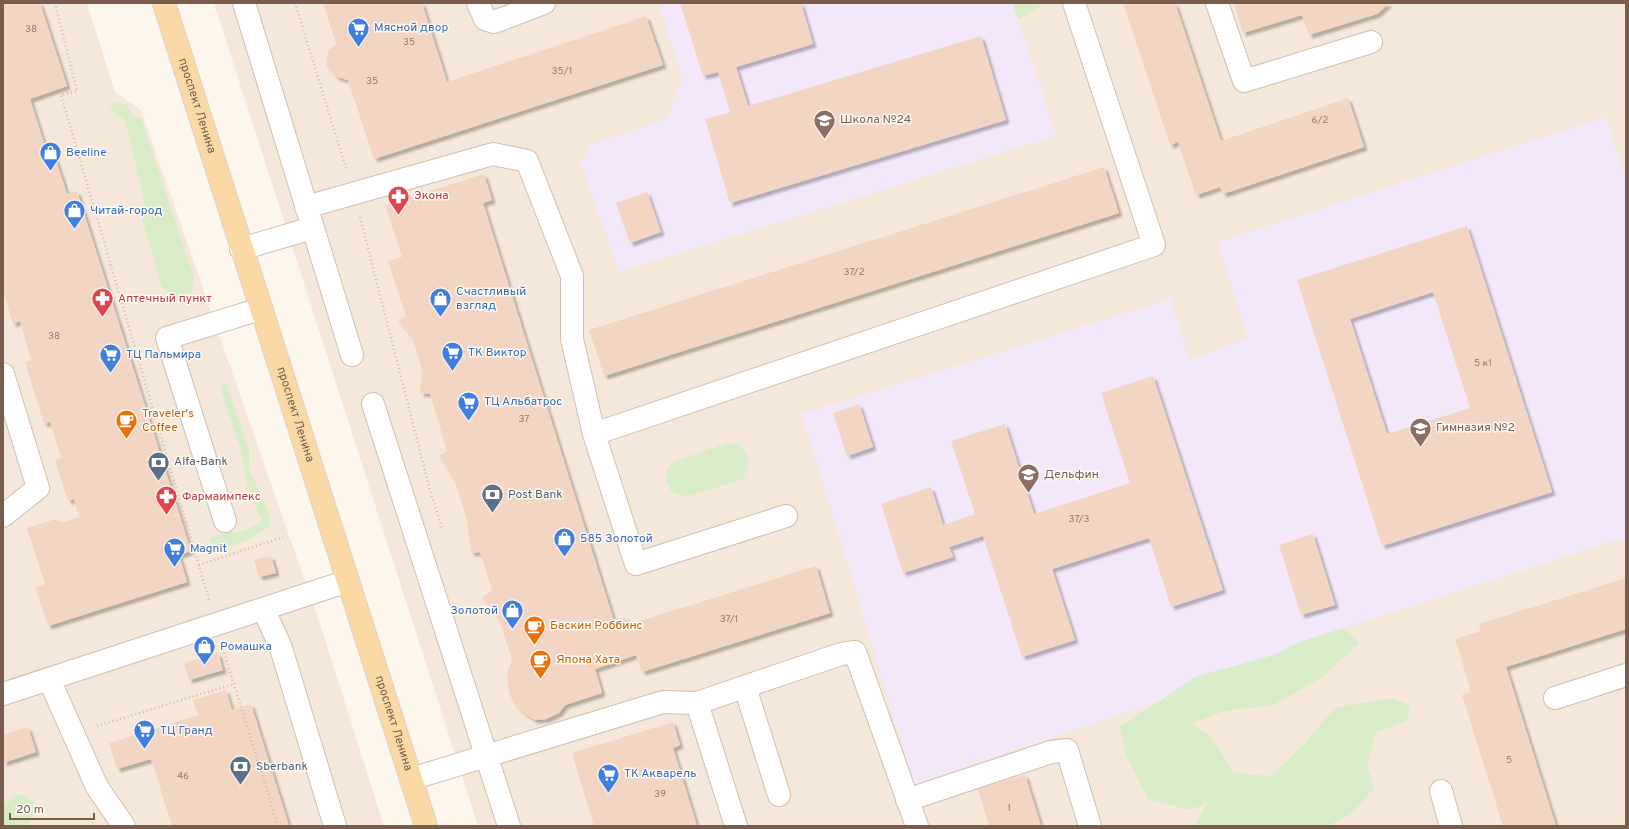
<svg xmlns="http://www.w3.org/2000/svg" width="1629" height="829" font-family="Overpass,sans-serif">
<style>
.residential{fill:#f5e8da}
.education{fill:#f3e8fa}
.green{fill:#d8ecc9}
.building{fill:#f3d5c3;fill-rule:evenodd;filter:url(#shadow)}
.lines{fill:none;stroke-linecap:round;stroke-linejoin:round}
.minor-casing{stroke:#d1beb0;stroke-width:24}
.major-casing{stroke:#dad1cd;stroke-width:24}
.path{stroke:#d9b8a5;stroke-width:2.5;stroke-dasharray:1 3;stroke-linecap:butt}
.minor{stroke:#fff;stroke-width:22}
.major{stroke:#fbd9a5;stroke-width:22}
.labels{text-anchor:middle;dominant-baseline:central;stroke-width:3;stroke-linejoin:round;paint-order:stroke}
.number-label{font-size:10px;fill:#987a6a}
.shop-label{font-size:12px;fill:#366cbe;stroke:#fffaf3;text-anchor:start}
.street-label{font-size:12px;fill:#7a5c4d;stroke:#fffaf3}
.education-label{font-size:12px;fill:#785e54;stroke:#fffaf3;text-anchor:start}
.health-label{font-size:12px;fill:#be3a42;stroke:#fffaf3;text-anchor:start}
.food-label{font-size:12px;fill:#c56008;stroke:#fffaf3;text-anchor:start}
.service-label{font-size:12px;fill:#4e5e75;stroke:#fffaf3;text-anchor:start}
</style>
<defs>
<filter id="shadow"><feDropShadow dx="3.5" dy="3.5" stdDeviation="1" flood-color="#0004"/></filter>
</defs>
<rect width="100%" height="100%" fill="#fdf6ec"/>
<path class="residential" d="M3,3h84l28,89 26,18 182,523 61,193h-381z
M214,3h1412v823h-1148z"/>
<path class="education" d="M659,3h354l43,133 -437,136 -38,-110 11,-18 74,-24 16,-42z
M1606,117l20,64v356l-329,106 3,11 -386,130 -112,-370 369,-115 18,61 59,-22 -30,-96z"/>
<path class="green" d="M1013,3h31l-26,17z
M115,102l12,3 6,11 8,3 53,158 -1,14 -16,9 -16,-14 -18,-65 2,-18 -20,-83 -15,-10z
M226,382l23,67v20l19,42 3,14c-19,16 -34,19 -58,25l-4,-12 21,-6h11l21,-10 -14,-35 -7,-36 -21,-63z
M728,443l11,1c12,15 13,19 3,36l-57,17 -13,-5 -6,-10 1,-12 6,-8z
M1343,628l17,15 -38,34 -49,28 -48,6 -33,12 21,16 21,34 37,3 32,-31 32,-37 55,-10 20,7 -3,16 -31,11 -9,34 7,22 -22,25 -24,13h-134l14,-23 -19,7 -41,-11 -22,-43 -6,-30 40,-25 35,-24 79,-22 23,-12z
M16,794l10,2 8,7 -1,13 -5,10h-25v-22z"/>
<path class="building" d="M3,3h37l27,83 -37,13 17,54 6,-2 14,43 10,-3 114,360 -12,4 8,27 -139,44 -13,-39 10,-3 -18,-56 29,-9 2,5 21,-7 -5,-18 -6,2 -13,-41 6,-2 -11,-36 -6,2 -19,-62 6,-2 -11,-39 -7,3 -10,-34z
M323,3h99l25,79 199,-66 17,49 -289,94 -26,-79 -12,-3 -10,-12 2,-14 8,-7z
M680,3h121l12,41 -77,23 12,39 233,-70 25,84 -276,83 -25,-84 25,-7 -12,-40 -15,4z
M1123,3h52l46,138 127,-43 16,49 -141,47 -3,-7 -24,8 -18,-53 -8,3z
M1234,3h155l-12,11 -68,21 -7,-20 -59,18z
M1104,167l15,46 -515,163 -15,-46z
M484,174l8,26 -9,3 131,418 11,-4 2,8 189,-59 14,47 -188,59 -6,-17 -41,14 7,24 -37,12 -6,8 -13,6 -11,1 -10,-6 -10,-9 -6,-12 -2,-19 5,-14 -12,-38 -18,-25 10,-7 -12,-38 -9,1 -4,-33 -12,-38 -16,-26 8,-5 -17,-57 -10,-1 2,-24 -10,-32 -14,-16 8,-5 -18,-55 14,-4 -17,-52z
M647,192l14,40 -31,11 -14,-40z
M1467,226l85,266 -170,54 -85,-266zM1433,292l37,116 -83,26 -37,-115z
M1153,376l70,214 -52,17 -22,-69 -97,31 23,71 -53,17 -39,-121 -34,11 4,10 -50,16 -22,-69 50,-17 12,38 32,-11 -24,-73 54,-17 29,90 96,-31 -29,-90z
M859,404l14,43 -26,9 -14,-43z
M1313,534l22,71 -34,10 -22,-70z
M271,556l5,17 -17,4 -5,-17z
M1626,578v51l-120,38 50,159h-53l-41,-131 9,-3 -16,-53 26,-8 -2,-7z
M218,653l5,17 -34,10 -5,-17z
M226,690l6,20 19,-6 38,122h-117l-21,-67 -34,10 -8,-26 89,-28 -5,-15z
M673,722l7,23 -7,3 24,78h-103l-22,-73z
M28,727l8,25 -33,11v-28z
M1025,775l16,51h-52l-11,-37z"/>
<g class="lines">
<defs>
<path id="minor" d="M244,3l108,352
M478,3l7,16 9,3 50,-19
M1217,3l27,78 127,-39
M306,207l187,-53 34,7 45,115v63l22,95 42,130 150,-48
M241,249l71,-21
M3,374l35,114 -35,28
M373,404l136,422
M594,434l560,-189 -80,-242
M225,521l-58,-183 93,-29
M264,610l17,38 54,178
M49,679l48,108 27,39
M745,687l34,108
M3,694l345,-113
M1555,698l71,-23
M697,703l39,123
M411,779l252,-77 34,1 144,-49 14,-2 62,174
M1441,791l10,35
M907,800l144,-48 16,-2 23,76"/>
<g id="major">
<path id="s1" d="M164,3l262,823"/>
</g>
</defs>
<use href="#minor" class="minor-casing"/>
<use href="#major" class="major-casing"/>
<path class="path" d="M55,3l22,88 -16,4 148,505
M295,3l51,165
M360,217l70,273 12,38
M199,565l84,-28
M223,649l55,177
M97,726l137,-42"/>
<use href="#minor" class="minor"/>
<use href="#major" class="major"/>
</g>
<defs>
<symbol id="supermarket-pin" viewBox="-11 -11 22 30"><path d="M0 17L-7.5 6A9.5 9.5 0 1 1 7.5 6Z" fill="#3f7fe0" stroke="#fffaf3"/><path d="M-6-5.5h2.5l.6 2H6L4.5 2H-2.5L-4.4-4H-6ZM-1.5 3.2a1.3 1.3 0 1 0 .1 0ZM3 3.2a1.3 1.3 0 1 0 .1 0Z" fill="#fff"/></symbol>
<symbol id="school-pin" viewBox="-11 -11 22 30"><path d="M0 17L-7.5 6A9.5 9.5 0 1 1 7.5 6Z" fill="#8d6e63" stroke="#fffaf3"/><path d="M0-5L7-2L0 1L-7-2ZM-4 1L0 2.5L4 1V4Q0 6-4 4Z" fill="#fff"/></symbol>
<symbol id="shop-pin" viewBox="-11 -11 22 30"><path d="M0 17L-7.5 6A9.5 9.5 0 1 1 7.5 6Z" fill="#3f7fe0" stroke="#fffaf3"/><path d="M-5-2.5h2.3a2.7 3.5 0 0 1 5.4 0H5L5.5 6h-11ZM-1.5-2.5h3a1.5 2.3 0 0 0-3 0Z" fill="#fff"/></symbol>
<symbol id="pharmacy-pin" viewBox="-11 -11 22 30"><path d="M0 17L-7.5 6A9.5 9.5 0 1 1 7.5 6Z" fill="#e0444e" stroke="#fffaf3"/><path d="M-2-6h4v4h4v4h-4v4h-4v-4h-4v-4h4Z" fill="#fff"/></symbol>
<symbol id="cafe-pin" viewBox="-11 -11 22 30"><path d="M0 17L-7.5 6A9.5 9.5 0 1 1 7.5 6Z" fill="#e8710a" stroke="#fffaf3"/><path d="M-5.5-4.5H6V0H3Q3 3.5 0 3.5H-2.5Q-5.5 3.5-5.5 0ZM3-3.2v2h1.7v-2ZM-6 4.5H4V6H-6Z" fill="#fff"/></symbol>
<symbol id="bank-pin" viewBox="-11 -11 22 30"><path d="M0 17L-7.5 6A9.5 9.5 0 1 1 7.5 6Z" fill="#5c6f8a" stroke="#fffaf3"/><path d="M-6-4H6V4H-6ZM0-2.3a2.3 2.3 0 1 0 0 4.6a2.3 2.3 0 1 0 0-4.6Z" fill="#fff"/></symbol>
</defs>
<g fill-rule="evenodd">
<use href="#supermarket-pin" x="346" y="16" width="25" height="34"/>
<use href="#school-pin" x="812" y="108" width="25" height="34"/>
<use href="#shop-pin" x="38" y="140" width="25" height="34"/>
<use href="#pharmacy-pin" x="386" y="184" width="25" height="34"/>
<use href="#shop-pin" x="62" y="198" width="25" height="34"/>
<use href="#pharmacy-pin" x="90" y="286" width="25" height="34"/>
<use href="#shop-pin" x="428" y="286" width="25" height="34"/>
<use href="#supermarket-pin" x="440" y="340" width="25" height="34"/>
<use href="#supermarket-pin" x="98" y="342" width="25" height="34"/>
<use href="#supermarket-pin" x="456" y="390" width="25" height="34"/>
<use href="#cafe-pin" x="114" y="408" width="25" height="34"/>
<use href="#school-pin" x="1408" y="416" width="25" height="34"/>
<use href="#bank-pin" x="146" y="450" width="25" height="34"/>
<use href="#school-pin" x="1016" y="462" width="25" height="34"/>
<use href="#bank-pin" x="480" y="482" width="25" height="34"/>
<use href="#pharmacy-pin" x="154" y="484" width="25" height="34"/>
<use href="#shop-pin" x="552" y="526" width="25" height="34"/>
<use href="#supermarket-pin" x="162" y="536" width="25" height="34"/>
<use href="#shop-pin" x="500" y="598" width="25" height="34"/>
<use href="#cafe-pin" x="522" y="614" width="25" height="34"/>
<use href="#shop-pin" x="192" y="634" width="25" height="34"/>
<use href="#cafe-pin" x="528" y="648" width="25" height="34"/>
<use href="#supermarket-pin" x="132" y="718" width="25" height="34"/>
<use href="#bank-pin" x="228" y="754" width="25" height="34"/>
<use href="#supermarket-pin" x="596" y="762" width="25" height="34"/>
</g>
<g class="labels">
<g class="number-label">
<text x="31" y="29">38</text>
<text x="409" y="42">35</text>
<text x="562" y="71">35/1</text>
<text x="372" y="81">35</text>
<text x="1320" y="120">6/2</text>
<text x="854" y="272">37/2</text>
<text x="54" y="336">38</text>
<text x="1483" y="363">5 к1</text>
<text x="524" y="419">37</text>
<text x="1079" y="519">37/3</text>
<text x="729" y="619">37/1</text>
<text x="1509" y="760">5</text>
<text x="183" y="776">46</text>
<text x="660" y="794">39</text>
<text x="1009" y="808">1</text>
</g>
<g class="shop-label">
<text x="374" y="28">Мясной двор</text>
<text x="66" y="153">Beeline</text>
<text x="90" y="211">Читай-город</text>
<text x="456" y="292">Счастливый<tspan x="456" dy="14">взгляд</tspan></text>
<text x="468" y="353">ТК Виктор</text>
<text x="126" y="355">ТЦ Пальмира</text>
<text x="484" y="402">ТЦ Альбатрос</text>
<text x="580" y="539">585 Золотой</text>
<text x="190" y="549">Magnit</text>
<text x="498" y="611" text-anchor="end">Золотой</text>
<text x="220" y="647">Ромашка</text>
<text x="160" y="731">ТЦ Гранд</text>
<text x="624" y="774">ТК Акварель</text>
</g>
<g class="street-label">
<text stroke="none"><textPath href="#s1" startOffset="108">проспект Ленина</textPath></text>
<text stroke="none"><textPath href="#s1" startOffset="432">проспект Ленина</textPath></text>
<text stroke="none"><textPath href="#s1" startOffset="756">проспект Ленина</textPath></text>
</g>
<g class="education-label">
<text x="840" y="120">Школа №24</text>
<text x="1436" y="428">Гимназия №2</text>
<text x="1044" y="475">Дельфин</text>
</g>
<g class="health-label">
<text x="414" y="196">Экона</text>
<text x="118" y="299">Аптечный пункт</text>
<text x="182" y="497">Фармаимпекс</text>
</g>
<g class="food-label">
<text x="142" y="414">Traveler's<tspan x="142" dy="14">Coffee</tspan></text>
<text x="550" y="626">Баскин Роббинс</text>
<text x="556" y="660">Япона Хата</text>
</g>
<g class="service-label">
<text x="174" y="462">Alfa-Bank</text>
<text x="508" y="495">Post Bank</text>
<text x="256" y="767">Sberbank</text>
</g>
</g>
<rect width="1629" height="829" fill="none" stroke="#7a5c4d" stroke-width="8"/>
<path d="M10 813v6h84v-6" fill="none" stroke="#7a5c4d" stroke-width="2"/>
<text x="16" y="813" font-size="12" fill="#7a5c4d" stroke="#fffaf3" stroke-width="3" paint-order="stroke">20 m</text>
</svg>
